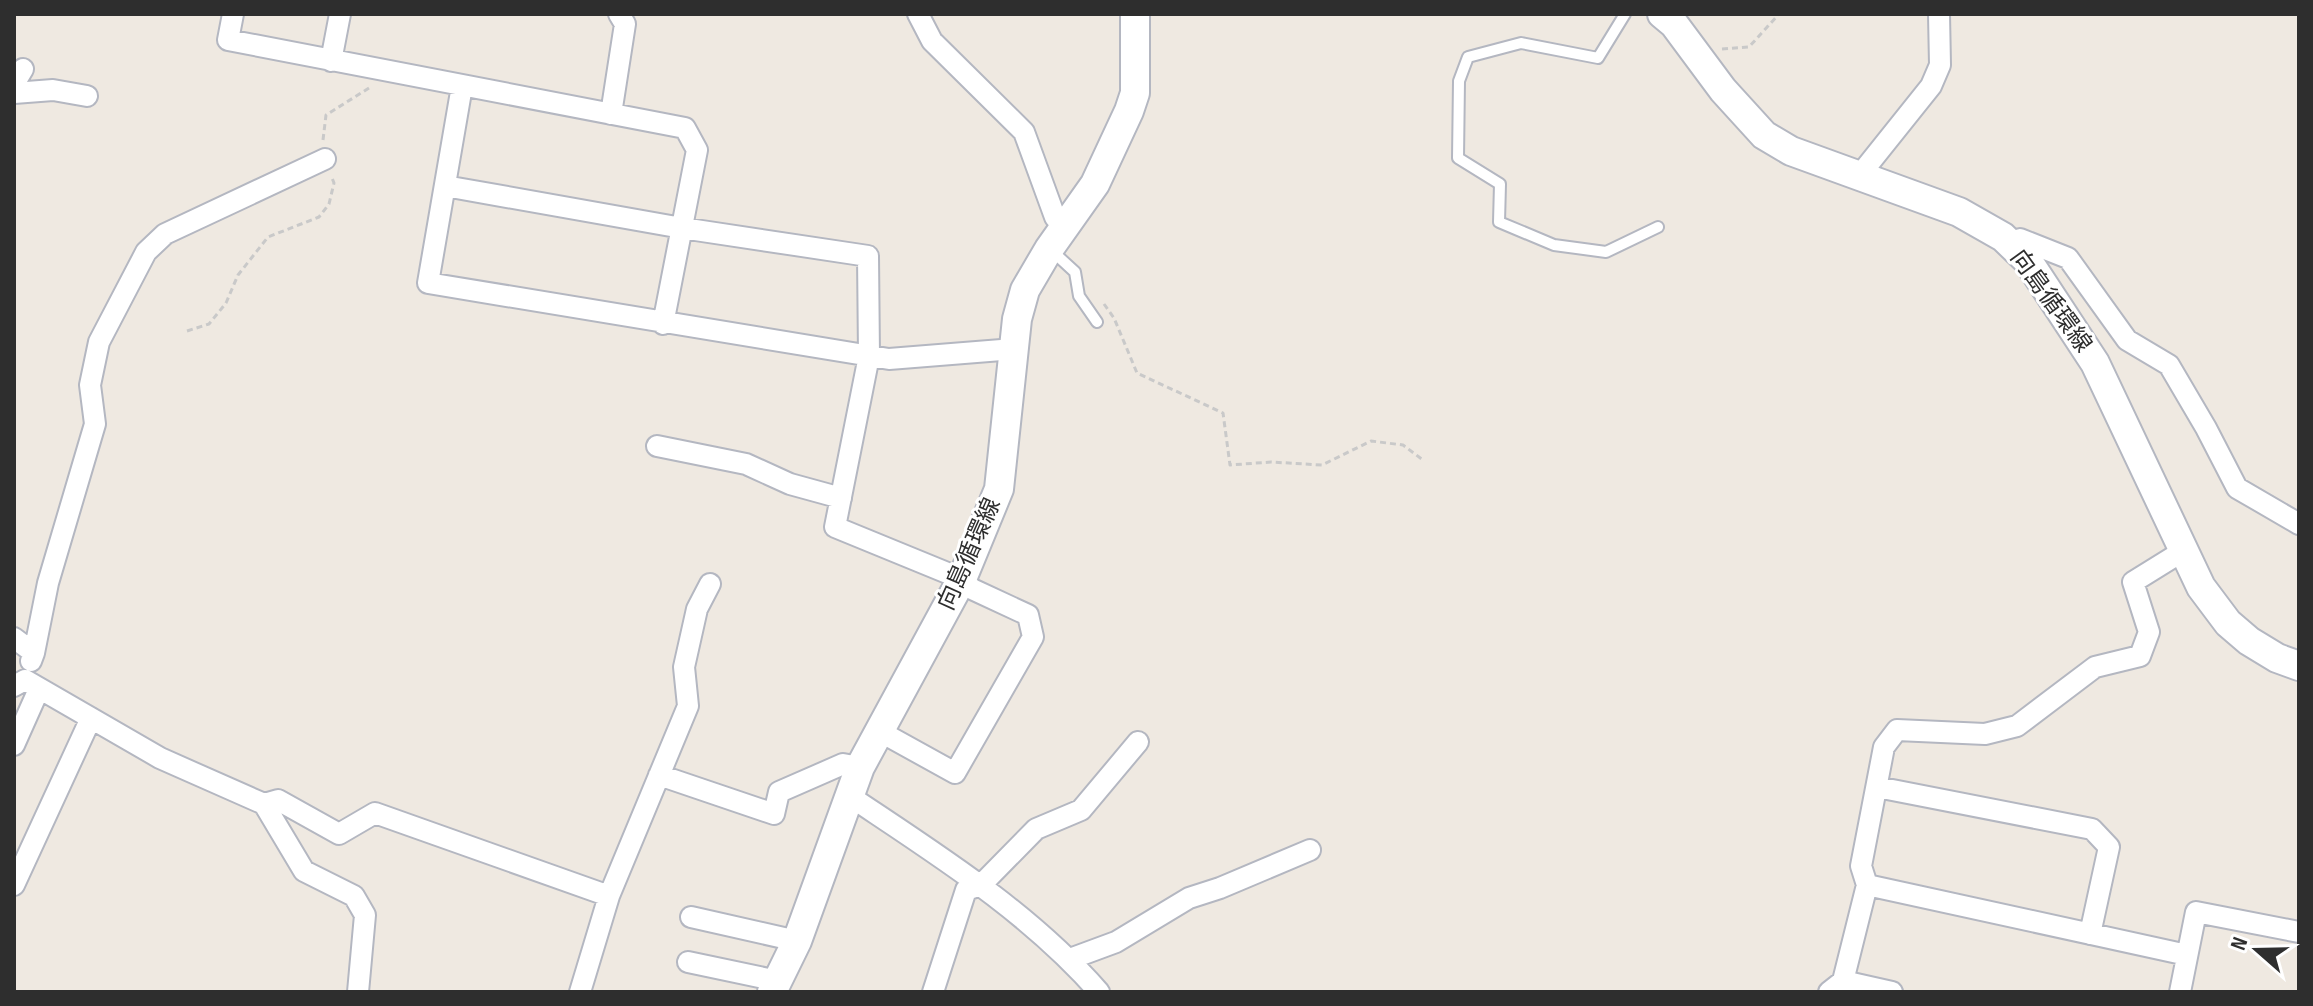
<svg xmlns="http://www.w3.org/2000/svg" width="2313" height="1006" font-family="'Sofia Sans Condensed','Noto Sans JP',sans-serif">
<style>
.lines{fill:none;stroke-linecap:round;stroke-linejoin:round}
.service-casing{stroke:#b4b7c1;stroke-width:14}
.minor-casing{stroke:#b4b7c1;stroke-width:24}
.secondary-casing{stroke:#b4b7c1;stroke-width:32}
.path{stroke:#c9c9c9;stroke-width:3;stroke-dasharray:6 4;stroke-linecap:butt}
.service{stroke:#fff;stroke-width:10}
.minor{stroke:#fff;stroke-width:20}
.secondary{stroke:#fff;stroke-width:28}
.labels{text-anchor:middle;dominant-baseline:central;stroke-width:6;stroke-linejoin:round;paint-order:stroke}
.street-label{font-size:24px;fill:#2e2e2e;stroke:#fff}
</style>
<rect width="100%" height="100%" fill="#efe9e1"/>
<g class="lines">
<defs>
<path id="service" d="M1625,14l-27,44 -77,-15 -53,14 -9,24 -1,77 42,26 -1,38 55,23 52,7 52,-25
M1050,249l25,23 4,24 18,26"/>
<path id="minor" d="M233,14l-5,26 457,88 12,22 -34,174
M918,14l14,27 92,91 31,85 10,12
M331,61l9,-47
M14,84l9,-15
M462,86l-34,197 461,76 125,-10
M14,93l39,-3 34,6
M611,114l14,-90 -6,-10
M1864,175l3,-9 64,-80 9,-21 -1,-51
M445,186l237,42 186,28 1,100 -34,171 127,52 10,10 56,26 5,22 -78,136 -76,-42
M2012,246l8,-7 48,19 59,82 42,25 37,63 31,60 62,36
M657,446l89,18 44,20 51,14
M2183,551l-50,31 16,50 -9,24 -45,11 -78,59 -32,8 -88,-4 -13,17 -23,119 6,19 320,70
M14,638l20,15 -3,8
M34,653l14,-70 47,-159 -5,-39 9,-43 47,-90 19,-18 160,-75
M14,686l11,-6 135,78 104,46 40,67 50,25 11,19 -7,77
M14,745l25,-56
M659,775l115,39 5,-22 64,-28 17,3
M1877,787l215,42 17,18 -19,87
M848,795c88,59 180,116 251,197
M264,804l14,-4 61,34 36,-21 234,83
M14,885l77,-167
M691,917l106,24
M1070,959l46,-17 73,-44 31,-10 90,-38
M688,962l90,19
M1843,981l24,-96
M580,992l29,-96 79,-190 -4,-39 13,-58 13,-25
M933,992l33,-102 15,-5 55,-56 45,-19 57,-68
M1829,992l14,-11 49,11
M2180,992l16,-80 103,20"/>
<path id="secondary" d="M1662,14l12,10 49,66 41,45 27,16 168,61 44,25 25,24 67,102 106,224 27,36 21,18 28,17 22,8
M772,992l25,-51 63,-174 102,-188 37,-90 18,-170 8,-29 24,-41 46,-65 34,-73 6,-18v-79"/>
</defs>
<use href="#service" class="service-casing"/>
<use href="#minor" class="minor-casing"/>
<use href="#secondary" class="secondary-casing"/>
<path class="path" d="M1722,49l27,-2 30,-33
M323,140l3,-25 43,-27
M1104,304l10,14 23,55 86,40 7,52 41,-3 51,3 49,-24 32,4 20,15
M187,331l22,-7 17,-21 12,-28 30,-38 51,-20 10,-13 5,-21 -2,-5"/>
<use href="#service" class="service"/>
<use href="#minor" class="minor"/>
<use href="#secondary" class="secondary"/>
</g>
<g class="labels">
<g class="street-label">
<text transform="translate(2051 301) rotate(54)">向島循環線</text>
<text transform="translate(969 554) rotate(-66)">向島循環線</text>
</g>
</g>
<rect width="2313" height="1006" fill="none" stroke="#2e2e2e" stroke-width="32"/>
<g transform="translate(2257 950) rotate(290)" stroke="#ffffff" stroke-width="6" paint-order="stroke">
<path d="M0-6L14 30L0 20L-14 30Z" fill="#2e2e2e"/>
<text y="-12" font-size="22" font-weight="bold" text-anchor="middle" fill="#2e2e2e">N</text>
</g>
</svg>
